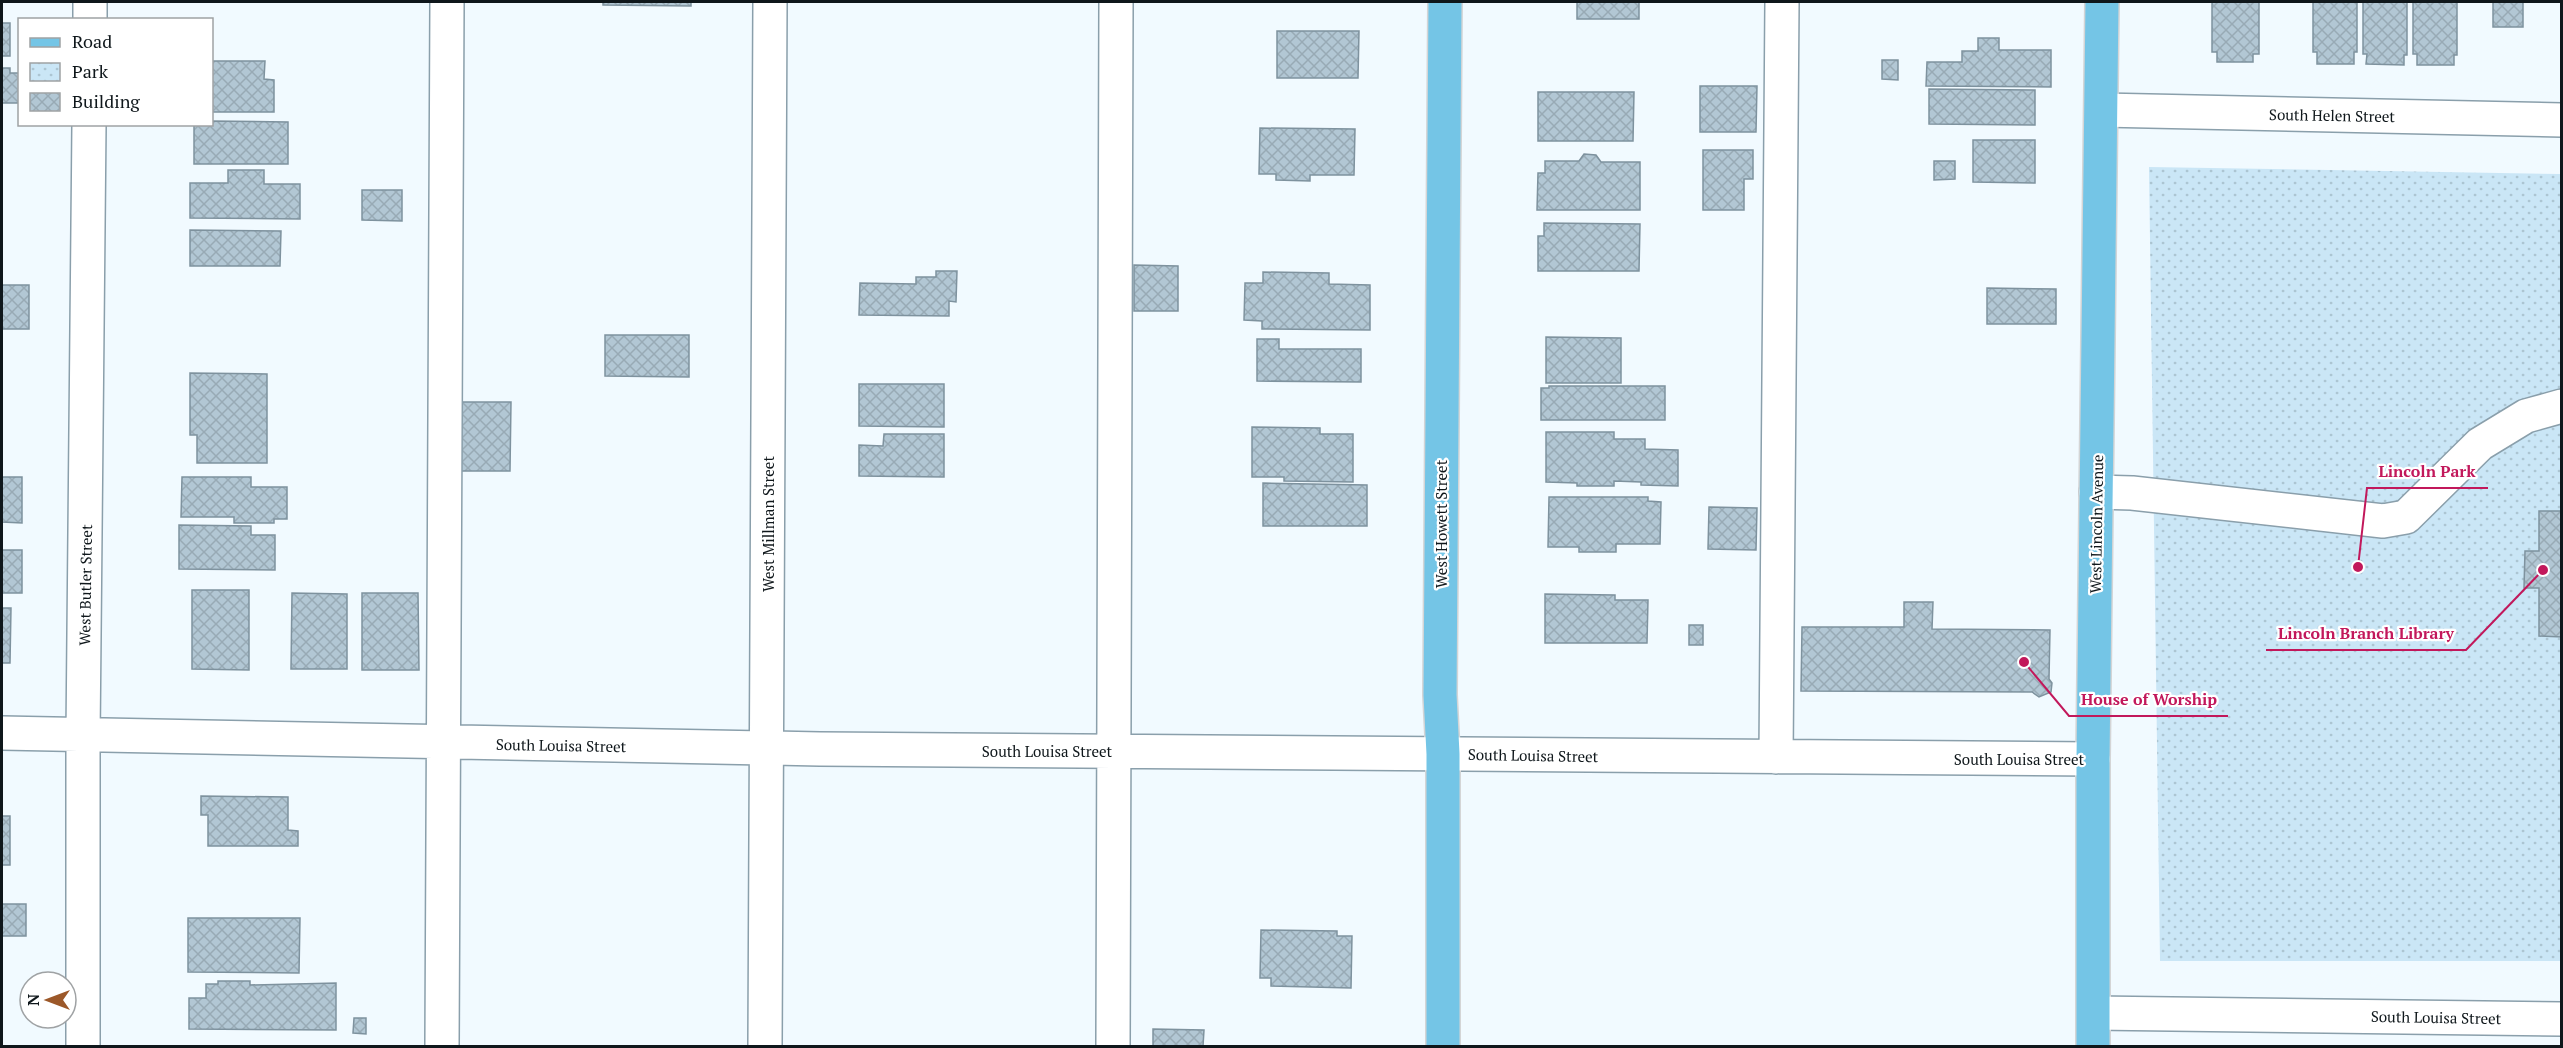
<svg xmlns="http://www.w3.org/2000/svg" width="2563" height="1048" font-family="'PT Serif',serif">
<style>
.park{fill:url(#park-dots)}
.building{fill:url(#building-cross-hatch);stroke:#7e929e;stroke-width:1.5}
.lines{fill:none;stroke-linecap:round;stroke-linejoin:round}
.minor-casing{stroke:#8a9fab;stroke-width:36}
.major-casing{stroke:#d4d5d6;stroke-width:36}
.minor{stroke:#fff;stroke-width:33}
.major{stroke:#74c5e6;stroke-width:33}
.labels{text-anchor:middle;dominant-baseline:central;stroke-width:4.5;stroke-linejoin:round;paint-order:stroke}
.street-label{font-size:15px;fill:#0f171b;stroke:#fff}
.leader{fill:none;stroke:#c2185b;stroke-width:2}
.callout-dot{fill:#c2185b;stroke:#fff;stroke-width:2}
.callout-label{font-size:16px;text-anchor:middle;font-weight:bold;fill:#c2185b;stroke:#fff;stroke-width:4.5;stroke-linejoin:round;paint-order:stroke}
</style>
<defs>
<pattern id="park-dots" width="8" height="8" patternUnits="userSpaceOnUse" patternTransform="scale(1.5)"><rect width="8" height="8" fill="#cae6f6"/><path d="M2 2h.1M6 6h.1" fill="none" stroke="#acc5d2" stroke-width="1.8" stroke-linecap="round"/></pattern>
<pattern id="building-cross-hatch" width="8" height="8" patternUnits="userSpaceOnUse" patternTransform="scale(1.5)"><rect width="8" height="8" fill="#b2c7d4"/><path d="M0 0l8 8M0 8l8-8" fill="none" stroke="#98aab5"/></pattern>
</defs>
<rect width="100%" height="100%" fill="#f1faff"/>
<path class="park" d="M2149,167l412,7v787h-401z"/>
<path class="building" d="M603,2h88v4l-88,-1z
M1577,2h62v17h-62z
M2212,2h47v52h-6v8h-36v-10h-5z
M2313,2h44v50h-3v12h-37v-12h-4z
M2363,2h44v53h-3v10l-38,-1 1,-10h-4z
M2413,2h44v53h-3v10h-37v-11h-4z
M2493,2h30v25h-30z
M2,23h8v33h-8z
M1277,31h82l-1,47h-81z
M1978,38h21v12h52v37l-125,-1 1,-24h35v-11h16z
M1882,60h16v20l-16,-1z
M212,61h53l-1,18 10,1v32h-62z
M2,68h8v5h10v30h-18z
M1700,86h57l-1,46h-56z
M1929,89l106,1v35l-106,-1z
M1538,92h96l-1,49h-95z
M212,121l76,1v42h-94v-40h18z
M1260,128l95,1 -1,46h-44v6l-34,-1v-6h-17z
M1973,140h62v43l-62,-1z
M1703,150h50v29h-9v31h-41z
M1584,154l12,1 5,7h39v48h-103l1,-37h7v-12h34z
M1934,161h21v18l-21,1z
M228,170h36v14h36v35l-110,-1v-35h38z
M362,190h40v31l-40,-1z
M1544,223l96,1 -1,47h-101v-35h6z
M190,230l91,1 -1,35h-90z
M1134,265l44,1v45h-44z
M936,271h21l-1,31 -7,-1v15l-90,-1 1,-32 56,1v-7h20z
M1263,272l66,1v11l41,1v45l-108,-1v-8l-18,-1 1,-37h18z
M2,285h27v44h-27z
M1987,288l69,1v35h-69z
M605,335h84v42l-84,-1z
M1546,337l75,1v45h-75z
M1257,339h22v10h82v33l-104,-1z
M190,373l77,1v89h-70v-28h-7z
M859,384h85v43l-85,-1z
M1549,386h116v34h-124v-32h8z
M454,402h57l-1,69h-56z
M1252,427l68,1v6h33v48l-69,-1v-4h-32z
M1546,432h68v7h31v10l33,1v36l-37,-1v-3l-27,-1v5h-37v-3l-31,-1z
M884,434h60v43l-85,-1v-31l24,1z
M2,477h20v46l-20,-1z
M182,477h69v10h36v32h-13v4h-40v-6h-53z
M1263,483l104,2v41h-104z
M1549,497h99v4l13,1 -1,42h-44v8h-37v-5h-31z
M1709,507l48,1 -1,42 -48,-1z
M2539,511h23v126l-23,-1v-48h-15l1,-37h14z
M179,525l72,1v9h24v35l-96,-1z
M2,550h20v43h-20z
M192,590h57v80l-57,-1z
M292,593l55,1v75h-56z
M362,593h56l1,77h-57z
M1545,594l70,1v5h33l-1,43h-102z
M1904,602h29l-1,27 118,1 -1,49 3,4 -1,9 -12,5 -7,-5 -231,-1 1,-64h102z
M2,608h9l-1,55h-8z
M1689,625h14v20h-14z
M201,796l87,1v33l10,1v15h-90v-31h-7z
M2,816h8v49h-8z
M2,904h24v32h-24z
M188,918h112l-1,55 -111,-1z
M1261,930l76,1v5h15l-1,52 -80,-2v-8h-11z
M218,981h32v4l86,-2v47l-147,-1v-31h17v-14h12z
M354,1018h12v16l-13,-1z
M1153,1029l51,1 -1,16h-50z"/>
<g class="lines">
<defs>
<path id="minor" d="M90,20v-18
M2102,110l460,10
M2096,492l36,1 251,28 23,-4 74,-73 46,-28 36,-10
M2,733l818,16 1273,10
M1776,757l6,-755
M2094,1013l468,6
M83,1046v-310l6,-612
M442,1046l5,-1044
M765,1046l5,-1044
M1113,1046l3,-1044"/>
<path id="major" d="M1443,1046v-292l-3,-59 5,-693
M2093,1046v-287l9,-757"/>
</defs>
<use href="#minor" class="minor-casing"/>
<use href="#major" class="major-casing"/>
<use href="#minor" class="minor"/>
<use href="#major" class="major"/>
</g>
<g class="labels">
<g class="street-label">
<text transform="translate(2332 115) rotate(1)">South Helen Street</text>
<text transform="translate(768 524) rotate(-90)">West Millman Street</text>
<text transform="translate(1441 524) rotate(-90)">West Howett Street</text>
<text transform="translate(2096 524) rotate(-89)">West Lincoln Avenue</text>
<text transform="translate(85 585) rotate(-89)">West Butler Street</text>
<text transform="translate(561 745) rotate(1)">South Louisa Street</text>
<text x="1047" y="751">South Louisa Street</text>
<text transform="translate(1533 755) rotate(1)">South Louisa Street</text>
<text x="2019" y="759">South Louisa Street</text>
<text transform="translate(2436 1017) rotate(1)">South Louisa Street</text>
</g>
</g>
<path class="leader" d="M2358 567L2367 488H2488M2543 570L2466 650H2266M2024 662L2069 716H2228"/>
<g class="callout-dot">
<circle cx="2358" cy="567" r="6"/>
<circle cx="2543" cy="570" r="6"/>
<circle cx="2024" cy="662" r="6"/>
</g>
<g class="callout-label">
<text x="2427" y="477">Lincoln Park</text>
<text x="2366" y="639">Lincoln Branch Library</text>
<text x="2149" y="705">House of Worship</text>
</g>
<rect width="2563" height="1048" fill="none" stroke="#0f171b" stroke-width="6"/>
<rect x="18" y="18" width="195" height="108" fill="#ffffff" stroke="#9fa2a4" stroke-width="1.5"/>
<rect x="30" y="38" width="30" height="9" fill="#74c5e6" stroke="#9fa2a4" stroke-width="1.5"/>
<text x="72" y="48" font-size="18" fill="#0f171b">Road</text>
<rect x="30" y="63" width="30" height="18" fill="url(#park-dots)" stroke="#9fa2a4" stroke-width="1.5"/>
<text x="72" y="78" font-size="18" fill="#0f171b">Park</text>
<rect x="30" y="93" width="30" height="18" fill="url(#building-cross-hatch)" stroke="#9fa2a4" stroke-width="1.5"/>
<text x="72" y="108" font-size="18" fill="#0f171b">Building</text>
<g transform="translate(48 1000) rotate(270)"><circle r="28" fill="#ffffff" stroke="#9fa2a4" stroke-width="1.5"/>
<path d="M0-4.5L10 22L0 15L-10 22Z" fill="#9c5829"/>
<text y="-9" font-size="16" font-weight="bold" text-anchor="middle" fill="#0f171b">N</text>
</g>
</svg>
